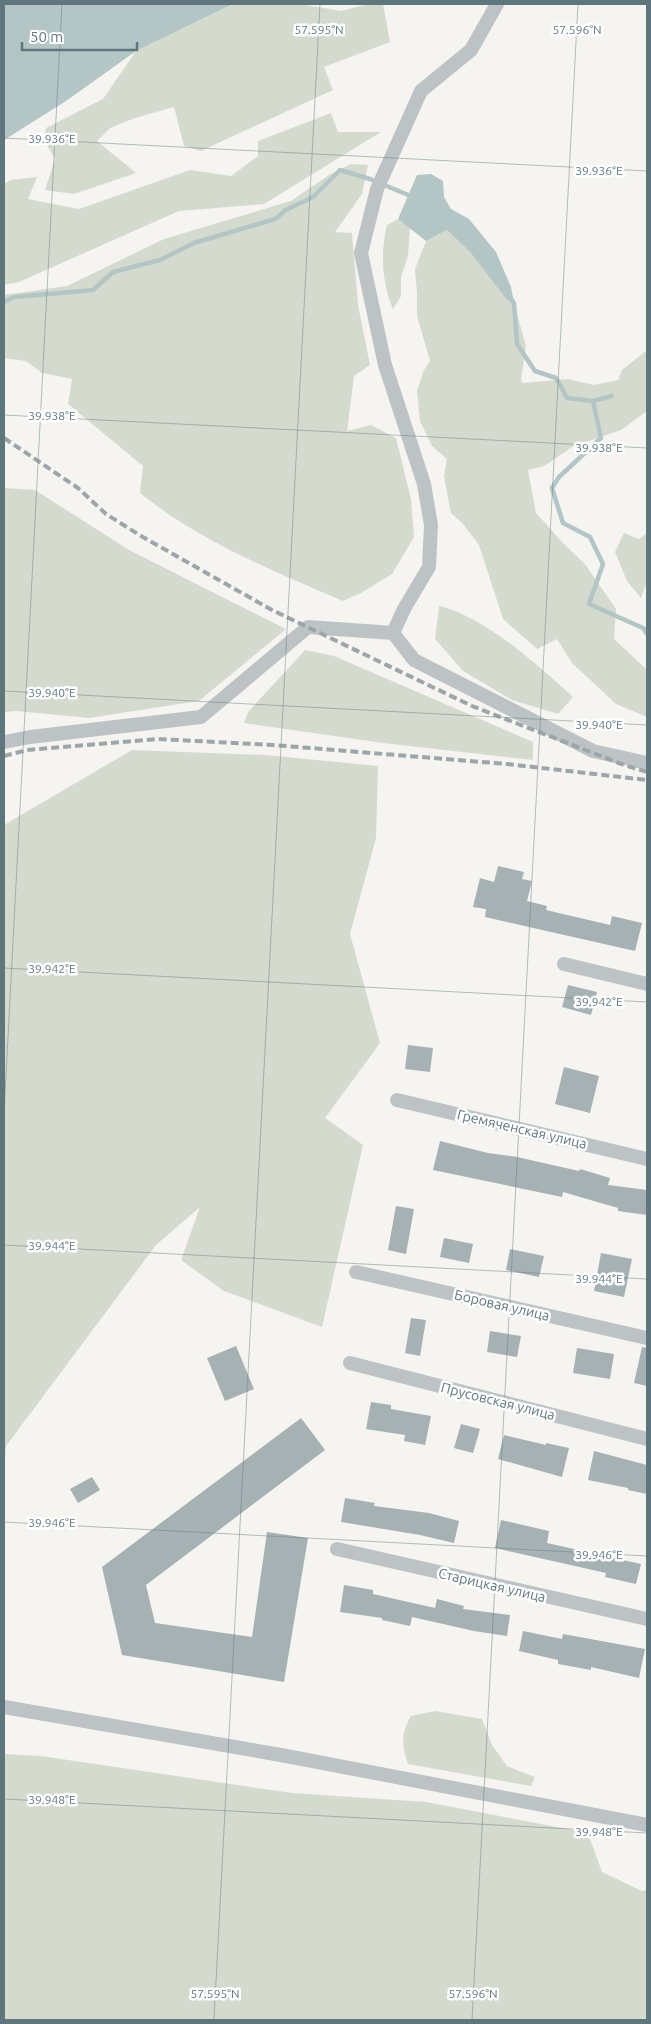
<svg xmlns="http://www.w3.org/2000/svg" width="651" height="2024" font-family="Ubuntu,sans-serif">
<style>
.green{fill:#d5dacf}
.water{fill:#b3c5c5}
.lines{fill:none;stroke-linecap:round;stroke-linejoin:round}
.stream{stroke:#b3c5c5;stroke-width:4.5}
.building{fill:#a6b1b3}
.street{stroke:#bdc3c5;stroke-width:14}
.rail{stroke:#9ca6a9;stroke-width:4;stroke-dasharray:8 4;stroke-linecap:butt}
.ticks{fill:none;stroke:#5f777c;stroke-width:1;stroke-opacity:0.45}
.labels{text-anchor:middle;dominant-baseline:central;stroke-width:5;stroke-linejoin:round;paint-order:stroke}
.street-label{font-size:14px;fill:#5f777c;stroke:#fff}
.ticks-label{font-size:12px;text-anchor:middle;fill:#5f777c;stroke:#fff;stroke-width:5;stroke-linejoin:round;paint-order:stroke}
</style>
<rect width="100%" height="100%" fill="#f5f4f0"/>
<path class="green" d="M233,4h67l41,7 27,-7h15l7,38 -66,25 9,23 -132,61 -17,-5 -10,-39 -39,11 -25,10 -13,13 39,32 -62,21 -29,-4 10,-31 -11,-19 2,-12 57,-29 33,-48z
M331,113l7,19h43l-117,72 -85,7 -160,71 -15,3v-101l7,-4 26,-3 -9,22 51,10 111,-39 41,6 27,-20v-15z
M351,164l17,1 -6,29 -27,38 17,1 6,72 12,60 -16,11 -7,55 24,-6 25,13 15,61 3,38 -22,37 -31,19 -18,8c-70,-30 -142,-59 -203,-108l3,-27 -75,-62 4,-25 -30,-6 -16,-12 -22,-3v-63l63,-9 97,-47 127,-38 38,-26z
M398,219l12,9 -2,28 -7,21v19l-8,13c-11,-27 -13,-55 -6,-84z
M447,230l23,22 36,47 8,4 12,43 -5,34 2,3 45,-4 26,6 24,-5 4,-10 25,-20v61l-26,19 -49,17 -28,19 -16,4 8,43 28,31 21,20 31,45 -2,30 33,31v47l-31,-13 -44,-41 -15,-24 -20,10 -34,-30 -24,-74 -16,-21 -12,-11 -7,-37 3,-17 -15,-13 -12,-25 -3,-30 7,-21 6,-9 -13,-45v-23l-2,-24 11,-28z
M4,488l31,2 94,60 157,79 -87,72 -110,17 -73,-7 -12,1z
M624,533l15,6 8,-6v48l-6,17 -14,-17 -12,-29z
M439,606c45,10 100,60 134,91l-15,17 -46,-14 -49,-29 -28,-32z
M305,650l29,6 199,86v18l-150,-17 -139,-20 4,-11z
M132,750l134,5 112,11 -2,72 -26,96 30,109 -55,75 38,27 -41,182 -98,-36 -43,-31 19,-53 -44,38 -150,201 -2,24v-645z
M435,1711l47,8 10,26 15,21 28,11 -4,9 -123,-22c-7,-20 -7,-30 3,-48z
M4,1754l37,2 251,37 134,9 162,31 14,39 40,19 5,-1v130h-643z"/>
<path class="water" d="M4,4h229l-97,47 -70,50 -62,39z
M431,174l12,7 1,16 7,12 18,10 27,33 15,35 3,16 -8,-4 -36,-47 -23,-22 -21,11 -28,-22 19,-44z"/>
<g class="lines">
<path class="stream" d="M511,299l3,4 3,41 18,27 21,7 11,20 26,3 8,37 -42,39 -7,11 11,35 27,14 13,27 -14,40 54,24 4,6
M4,302l10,-5 79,-7 20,-18 47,-12 34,-17 81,-24 11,-9 27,-13 27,-27 30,9 43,18
M593,401l19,-5"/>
</g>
<path class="building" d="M498,866l26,6 -2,7 10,2 -5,20 20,5 -1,4 64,15 2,-9 30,7 -7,28 -150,-34 1,-8 -13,-2 7,-29 14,4z
M568,985l29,7 -6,23 -29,-8z
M408,1045l25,3 -3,24 -25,-3z
M564,1067l35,9 -9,37 -35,-9z
M440,1141l48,12 29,4 62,14 1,-2 30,9 -2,7 39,5v25l-29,-4v-3l-55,-16 -1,5 -129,-27z
M396,1206l18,3 -8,45 -18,-4z
M444,1238l29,6 -4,19 -29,-6z
M510,1249l34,7 -5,21 -33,-7z
M601,1253l31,6 -8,38 -30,-6z
M411,1318l15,2 -6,36 -15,-3z
M490,1331l31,5 -4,21 -30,-5z
M236,1346l18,43 -29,12 -18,-43z
M642,1347l5,1v38l-13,-3z
M577,1348l37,6 -4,25 -37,-6z
M371,1402l20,3v4l40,7 -6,29 -21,-4 1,-6 -39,-6z
M301,1418l24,32 -179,135 9,38 97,14 15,-105 41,6 -24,144 -162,-27 -20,-88z
M461,1424l19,5 -7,24 -19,-5z
M504,1435l42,10v-2l23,5 -7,29 -64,-18z
M594,1451l53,14v29l-19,-4v-2l-40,-8z
M92,1477l8,13 -22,13 -8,-14z
M345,1498l30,5 -1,3 55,7 30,8 -5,22 -34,-8 -79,-13z
M501,1520l48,11 -2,12 94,21 -5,20 -31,-7 1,-4 -111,-25z
M344,1585l29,5v4l62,14 2,-9 27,7 -1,3 47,6 -3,21 -33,-5 -62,-14 -2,9 -28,-6v-2l-42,-6z
M523,1631l39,8 1,-5 82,15 -6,29 -48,-11v3l-33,-6v-4l-39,-9z"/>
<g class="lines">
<path class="street" d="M393,633l11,-24 25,-42 2,-42 -7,-41 -39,-119 -24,-112 16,-64 44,-98 50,-41 26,-46
M4,742l26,-5 171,-20 107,-90 85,6 21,27 179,91 54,12
M564,964l83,20
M397,1100l250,59
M356,1272l291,66
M350,1363l297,76
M337,1549l310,70
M4,1707l277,48 366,70"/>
<path class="rail" d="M4,438l74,50 28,26 35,22 131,74 200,96 152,59 23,7
M4,756l23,-6 131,-11 115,6 234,19 140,16"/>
</g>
<path class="ticks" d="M4,138l643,33M4,415l643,33M4,691l643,34M4,968l643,34M4,1114l58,-1110M4,1245l643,34M4,1522l643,34M4,1799l643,34M214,2020l106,-2016M472,2020l106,-2016"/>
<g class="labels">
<g class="street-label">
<text transform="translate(522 1129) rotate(13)">Гремяченская улица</text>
<text transform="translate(502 1305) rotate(13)">Боровая улица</text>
<text transform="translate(498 1401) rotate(14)">Прусовская улица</text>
<text transform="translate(492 1585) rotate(13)">Старицкая улица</text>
</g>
</g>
<g class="ticks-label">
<text x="319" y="34">57.595°N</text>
<text x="577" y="34">57.596°N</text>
<text x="52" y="143">39.936°E</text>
<text x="599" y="175">39.936°E</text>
<text x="52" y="420">39.938°E</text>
<text x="599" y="452">39.938°E</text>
<text x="52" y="697">39.940°E</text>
<text x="599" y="729">39.940°E</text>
<text x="52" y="973">39.942°E</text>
<text x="599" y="1006">39.942°E</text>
<text x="52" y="1250">39.944°E</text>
<text x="599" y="1283">39.944°E</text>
<text x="52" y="1527">39.946°E</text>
<text x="599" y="1559">39.946°E</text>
<text x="52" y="1804">39.948°E</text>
<text x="599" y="1836">39.948°E</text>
<text x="215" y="1998">57.595°N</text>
<text x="473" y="1998">57.596°N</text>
</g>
<rect width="651" height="2024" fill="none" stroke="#5f777c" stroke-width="10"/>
<path d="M22 42v8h115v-8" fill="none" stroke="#5f777c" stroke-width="2.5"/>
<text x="30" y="42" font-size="15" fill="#5f777c" stroke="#ffffff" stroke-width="4" paint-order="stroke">50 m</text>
</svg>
